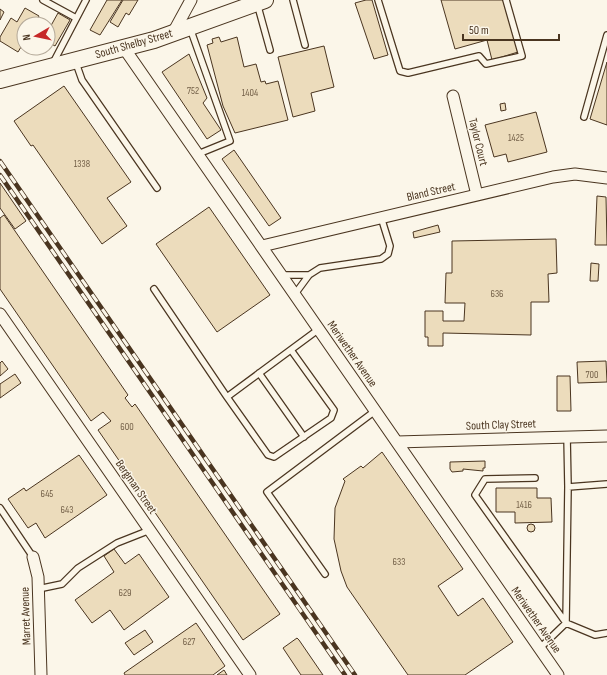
<svg xmlns="http://www.w3.org/2000/svg" width="607" height="675" font-family="'Sofia Sans Condensed',sans-serif">
<style>
.building{fill:#ecdcbc;stroke:#4a3520}
.lines{fill:none;stroke-linecap:round;stroke-linejoin:round}
.service-casing{stroke:#4a3520;stroke-width:8}
.minor-casing{stroke:#4a3520;stroke-width:13}
.secondary-casing{stroke:#4a3520;stroke-width:18}
.service{stroke:#fbf6e9;stroke-width:5.5}
.minor{stroke:#fbf6e9;stroke-width:11}
.secondary{stroke:#fbf6e9;stroke-width:16}
.rail-casing{stroke:#4a3520;stroke-width:4.5}
.rail{stroke:#fbf6e9;stroke-width:3;stroke-dasharray:9;stroke-linecap:butt}
.labels{text-anchor:middle;dominant-baseline:central;stroke-width:3;stroke-linejoin:round;paint-order:stroke}
.number-label{font-size:10px;fill:#725f47}
.street-label{font-size:12px;fill:#4a3520;stroke:#fbf6e9}
</style>
<rect width="100%" height="100%" fill="#fbf6e9"/>
<path class="building" d="M107,0h15l-22,35 -10,-5z
M123,0h15l-9,15 -3,-2 -8,14 -8,-5z
M366,0h6l16,55 -14,4 -19,-56z
M441,0h62l15,52 -26,8 -5,-20 -32,9z
M25,8l14,8 -4,8h-11v18l-6,10 -18,-11v-4l11,-19 6,4z
M0,9l4,3 -4,8z
M58,13l12,7 -15,26 -5,-3 -2,3v-15z
M219,37l2,5 16,-5 7,30 12,-3 5,18 4,-1 1,3 12,-3 10,39 -53,13 -12,-27 -16,-61 6,-2 -1,-4z
M324,46l10,41 -23,6 4,18 -22,6 -15,-60z
M189,54l18,44 -4,5 18,27 -14,9 -45,-67z
M607,62v63l-17,-6z
M64,86l67,96 -24,16 20,28 -25,18 -69,-99 -2,1 -17,-25z
M505,103l1,7 -5,1 -1,-7z
M536,112l11,40 -39,10 -2,-8 -12,3 -9,-32z
M234,150l47,68 -12,8 -47,-67z
M0,183l26,38 -11,8 -15,-21z
M597,196l9,1 1,48h-12z
M209,207l61,88 -53,37 -61,-88z
M4,215l124,180 -3,3 7,9 3,-3 145,210 -37,26 -145,-210 13,-9 -8,-9 -12,9 -91,-132v-71z
M438,225l2,7 -26,6 -1,-6z
M556,239l1,34 -9,1 1,28h-18v33l-88,-2v13h-15v-9h-3v-26h18v10h21l1,-18h-20l1,-30h6v-32z
M591,263l8,1 -1,17h-8z
M2,361l6,8 -8,7v-13z
M606,361l1,21 -29,1 -1,-21z
M15,374l6,9 -21,15v-14z
M557,376h13l1,35h-14z
M382,452l81,117 -25,17 20,30 25,-18 30,44 -48,33h-57l-61,-88 -6,-16 -7,-32 1,-31 10,-27 -2,-2 18,-13 2,2z
M79,455l28,40 -62,43 -9,-15 -8,5 -20,-29 16,-11 2,3z
M485,461v7h-2v3l-20,-2v2l-11,1 -2,-3v-7z
M496,488h41v10h14l1,24 -37,1v-11h-19z
M527 528a4 4 0 1 1 8 0a4 4 0 1 1-8 0Z
M114,549l11,15 14,-10 30,43 -45,33 -14,-20 -18,13 -17,-23 39,-28 -10,-16z
M196,623l29,43 -12,9h-88l-1,-2z
M145,630l8,12 -19,13 -9,-12z
M297,638l2,2 24,35h-22l-18,-27z
M224,670l3,5h-10z"/>
<g class="lines">
<defs>
<path id="service" d="M43,0l33,18
M293,0l12,45
M378,0l22,71 8,2 71,-17 7,8 36,-8 -16,-56
M257,3l13,47
M190,28l40,113 -32,13
M53,63l33,-63
M76,63l6,17 75,108
M584,117l23,-82
M282,275h27
M154,289l73,108
M295,294l14,-19 11,-7 61,-9 7,-5 2,-8 -9,-29
M291,350l43,60 -3,8 -57,39 -6,-2 -41,-58 92,-68
M259,373l45,64
M535,478l-50,1 -10,16 91,128 29,12 12,-2
M568,487l39,-3
M0,508l33,49
M325,574l-58,-82 108,-81
M38,589l24,-5 16,-16 39,-25 33,-13
M540,648l26,-25 2,-136 -1,-51"/>
<path id="minor" d="M173,33l18,-33
M124,48l434,627
M453,96l24,99
M262,246l291,-69 22,-3 32,4
M0,314l250,361
M397,442l210,-6
M33,557l5,20 3,98"/>
<path id="secondary" d="M0,80l154,-40 111,-40"/>
</defs>
<use href="#service" class="service-casing"/>
<use href="#minor" class="minor-casing"/>
<use href="#secondary" class="secondary-casing"/>
<use href="#service" class="service"/>
<use href="#minor" class="minor"/>
<use href="#secondary" class="secondary"/>
<defs>
<path id="rail" d="M0,161l355,514
M0,175l345,500"/>
</defs>
<use href="#rail" class="rail-casing"/>
<use href="#rail" class="rail"/>
</g>
<g class="labels">
<g class="number-label">
<text x="193" y="91">752</text>
<text x="250" y="93">1404</text>
<text x="516" y="138">1425</text>
<text x="82" y="164">1338</text>
<text x="497" y="294">636</text>
<text x="592" y="375">700</text>
<text x="127" y="427">600</text>
<text x="47" y="494">645</text>
<text x="524" y="505">1416</text>
<text x="67" y="510">643</text>
<text x="399" y="562">633</text>
<text x="125" y="593">629</text>
<text x="189" y="642">627</text>
</g>
<g class="street-label">
<text transform="translate(134 44) rotate(-16)">South Shelby Street</text>
<text transform="translate(478 142) rotate(76)">Taylor Court</text>
<text transform="translate(431 192) rotate(-13)">Bland Street</text>
<text transform="translate(352 354) rotate(55)">Meriwether Avenue</text>
<text transform="translate(501 425) rotate(-2)">South Clay Street</text>
<text transform="translate(136 487) rotate(55)">Bergman Street</text>
<text transform="translate(26 616) rotate(-92)">Marret Avenue</text>
<text transform="translate(536 620) rotate(55)">Meriwether Avenue</text>
</g>
</g>
<g transform="translate(36 36) rotate(261)"><circle r="19" fill="#fbf6e9" stroke="#b4a999"/>
<path d="M0-3L7 15L0 10L-7 15Z" fill="#c62828"/>
<text y="-6" font-size="11" font-weight="bold" text-anchor="middle" fill="#4a3520">N</text>
</g>
<path d="M463 34v6h96v-6" fill="none" stroke="#4a3520" stroke-width="2"/>
<text x="469" y="34" font-size="12" fill="#4a3520" stroke="#fbf6e9" stroke-width="3" paint-order="stroke">50 m</text>
</svg>
